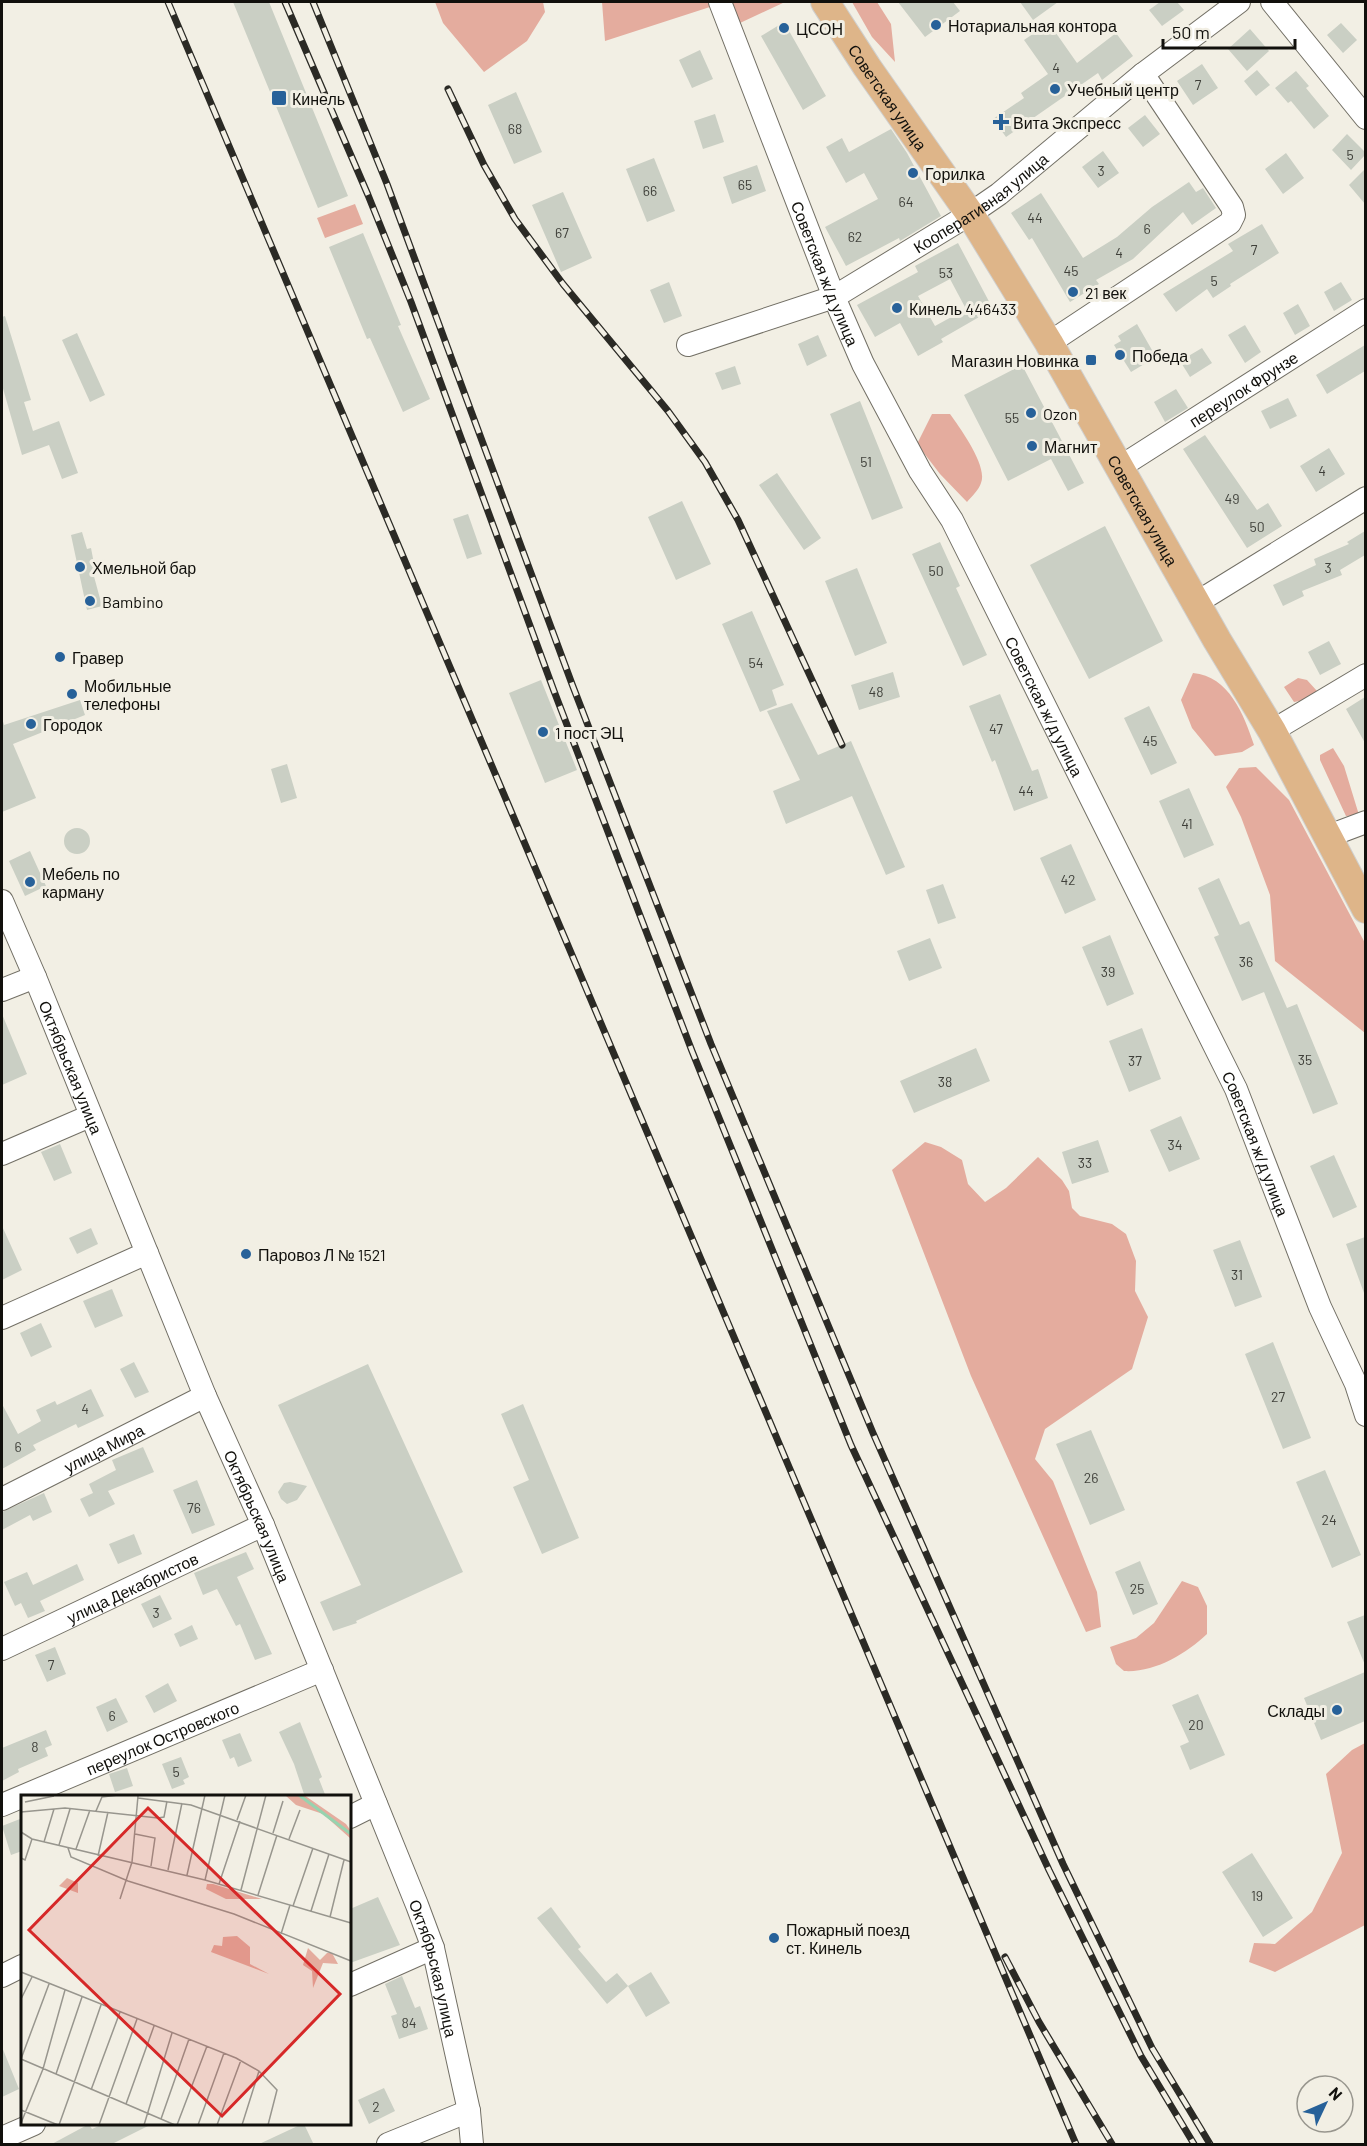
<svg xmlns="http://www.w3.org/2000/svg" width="1367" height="2146" font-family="Barlow,sans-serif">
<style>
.green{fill:#e4ac9e}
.building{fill:#cacfc4;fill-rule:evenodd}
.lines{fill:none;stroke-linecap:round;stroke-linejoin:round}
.minor-casing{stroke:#726f65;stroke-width:24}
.major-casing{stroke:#cfcfce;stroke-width:30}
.minor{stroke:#fff;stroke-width:22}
.major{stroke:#deb589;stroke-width:28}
.rail-casing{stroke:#2b2a25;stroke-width:7}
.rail{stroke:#f2efe4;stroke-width:4.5;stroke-dasharray:14;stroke-linecap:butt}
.poi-dot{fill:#276199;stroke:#f2efe4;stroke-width:2}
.labels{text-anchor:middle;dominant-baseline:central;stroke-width:6;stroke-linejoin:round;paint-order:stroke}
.number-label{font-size:14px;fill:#3f403a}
.poi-label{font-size:16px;fill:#11100c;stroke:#f2efe4;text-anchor:start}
.street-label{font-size:16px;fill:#11100c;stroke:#f2efe4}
.inset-river{fill:none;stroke:#97d3af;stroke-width:3}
.inset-road{fill:none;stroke:#98968e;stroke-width:1.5}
.view{fill:#d62828;fill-opacity:0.15;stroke:#d62828;stroke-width:3}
.inset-edge{fill:none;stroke:#11100c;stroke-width:3}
</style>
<rect width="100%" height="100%" fill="#f2efe4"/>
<path class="green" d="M435,2h108l2,10 -18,29 -43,31 -41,-49z
M602,2h109l2,4 -108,35z
M732,2h53l-45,21z
M852,2h25l14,22 4,38 -23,-25z
M355,204l8,20 -38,14 -8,-20z
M932,414h18c10,14 38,52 31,69 -2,7 -10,14 -14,19l-27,-28 -23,-30z
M1193,673c36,3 51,42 61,72l-12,7 -27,4 -23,-28 -11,-28z
M1298,678l9,2 10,11 -12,9 -11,2 -10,-15z
M1333,748l11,18 15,49 -13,1 -26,-56v-5z
M1256,767l33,33 76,143v90l-90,-72 -5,-66 -29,-78 -15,-30 13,-19z
M925,1142l16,5 21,13 6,24 17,18 21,-14 32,-31 24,23 7,11 3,17 8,8 32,8 14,10 10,27 -1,30 13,26 -16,52 -87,60 -10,30 18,22 44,111 4,35 -15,5 -115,-256 -79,-206z
M1182,1581l16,6 9,19v28c-21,20 -53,39 -83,37l-8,-7 -6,-17 26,-9 18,-15z
M1365,1743v182l-90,47 -26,-10 5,-19 21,1 37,-32 30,-59 -16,-79 26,-24z"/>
<path class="building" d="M233,2h36l79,194 -30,12z
M898,2h55l7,9 -35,26z
M1020,2h38l-25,18z
M1160,2h17l7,8 -22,16 -13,-16z
M784,22l42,74 -23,14 -42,-74z
M1049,23l28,40 39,-30 17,23 -31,24 -4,-7 -92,64 -13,-18 31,-21 -3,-5 27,-19 -24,-34z
M1341,23l16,17 -14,13 -16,-18z
M1250,29l19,22 -22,20 -19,-22z
M700,50l13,29 -21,9 -13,-28z
M1202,64l16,24 -25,17 -16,-24z
M1257,70l13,15 -14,11 -12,-15z
M1296,71l13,15 -3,2 23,28 -15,13 -23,-28 -3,2 -13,-15z
M516,92l26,60 -28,12 -26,-59z
M715,114l9,28 -21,7 -9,-28z
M1145,115l15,19 -17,13 -15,-19z
M891,129l16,24 34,63 -41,25 -1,-3 -53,28 -21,-39 53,-28 -14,-26 -18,10 -20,-36 16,-9 7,14z
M1347,134l18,18v3l-14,15 -19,-20z
M1103,151l16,22 -21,15 -16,-21z
M1286,153l18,25 -21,16 -18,-25z
M654,158l21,53 -28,11 -21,-53z
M757,165l9,26 -34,13 -9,-27z
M1365,169v35l-16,-19z
M1189,182l7,10 7,-4 13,20 -24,17 -9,-13 -50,47 -37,21 3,4 -29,18 -38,-64 -3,2 -18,-27 30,-20 42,65 34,-21 35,-30z
M563,192l29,66 -31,14 -29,-67z
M1262,224l17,29 -49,31 1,2 -18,12 -6,-9 -31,23 -13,-18 70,-43 -5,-7z
M363,233l38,92 -3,1 32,73 -27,13 -33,-74 -3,1 -38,-92z
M958,243l35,66 -52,30 2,3 -25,14 -18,-33 -25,14 -18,-32 61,-33 -3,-6zM950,279l16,30 -31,17 -17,-30z
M669,282l13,34 -18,7 -14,-33z
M1341,282l11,18 -18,11 -10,-19z
M1298,304l12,22 -15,9 -12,-22z
M5,316l26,84 -7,2 9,29 26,-10 19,52 -16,6 -13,-34 -27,10 -20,-70v-68z
M1137,324l19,33 -25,15 -17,-27 7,-4 -3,-5z
M1245,325l16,27 -16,11 -17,-28z
M77,333l28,62 -15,7 -28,-62z
M818,335l9,21 -20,10 -9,-22z
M1365,345v26l-38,23 -11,-19z
M1202,348l10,15 -22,14 -10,-16z
M1022,365l62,118 -16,8 -17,-32 -43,22 -44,-86z
M735,366l6,18 -19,6 -7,-17z
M1176,389l12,19 -23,14 -11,-20z
M1288,398l9,18 -27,13 -9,-18z
M860,401l43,107 -31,12 -42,-106z
M1205,435l52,75 11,-7 14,23 -35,22 -64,-99z
M1329,448l16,26 -29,18 -16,-26z
M777,473l44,65 -17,12 -45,-65z
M682,501l29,63 -35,16 -28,-63z
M468,514l14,40 -15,5 -14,-40z
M1105,526l58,115 -74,38 -59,-114z
M1365,531v24l-25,15 2,5 -40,16 2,5 -21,10 -10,-21 43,-20 -2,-6 35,-15 -2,-2z
M82,532l5,17 4,-1 4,21h-3l10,37 -15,4 -16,-75z
M940,542l20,44 -4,2 31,67 -24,11 -51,-112z
M857,568l30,75 -32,13 -30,-75z
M752,611l32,74 -12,5 5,15 -17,7 -38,-88z
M1329,641l12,23 -21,11 -12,-23z
M893,672l7,25 -41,13 -8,-25z
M541,680l36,90 -32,13 -36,-90z
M1000,694l32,77 6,-2 10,29 -34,13 -19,-51 -3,2 -23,-56z
M1365,697v46l-19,-34z
M80,700l5,15 -72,29 23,54 -34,14v-94l2,7z
M792,703l26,52 33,-14 54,126 -19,8 -34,-79 -66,28 -13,-33 27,-11 -33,-69z
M1149,706l28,57 -26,12 -27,-57z
M287,764l10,34 -16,5 -10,-34z
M1189,788l25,57 -30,13 -25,-57z
M64 841a13 13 0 1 1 26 0a13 13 0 1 1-26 0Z
M1071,844l25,56 -31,14 -25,-56z
M30,851l16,35 -21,10 -16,-35z
M1219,878l21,47 9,-4 38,87 10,-4 41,100 -25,10 -49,-122 -22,9 -28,-64 5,-2 -21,-47z
M943,884l13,34 -18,6 -12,-34z
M1110,935l24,59 -27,12 -25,-59z
M930,938l12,30 -33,13 -12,-30z
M2,1014l25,60 -25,11z
M1142,1028l19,51 -32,13 -20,-51z
M976,1048l14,33 -76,32 -14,-32z
M1181,1116l19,43 -31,13 -19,-42z
M1098,1140l11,32 -37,12 -10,-32z
M60,1144l12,29 -18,8 -13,-29z
M1334,1155l23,52 -24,11 -23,-52z
M2,1226l20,44 -20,10z
M91,1228l7,16 -21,10 -8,-16z
M1365,1237v56h-1l-18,-49z
M1240,1240l22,57 -27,10 -22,-57z
M112,1289l11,27 -28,12 -12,-27z
M41,1323l11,24 -21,10 -11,-24z
M1273,1342l38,96 -28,11 -38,-95z
M134,1362l15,30 -14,6 -15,-29z
M368,1364l95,208 -107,49 1,2 -24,8 -13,-29 41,-17 -83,-180z
M91,1389l13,27 -26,12 -2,-4 -43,21 3,5 -34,19v-65l16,30 23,-13 -5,-11 19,-9 2,4z
M523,1404l56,134 -37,16 -29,-67 16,-7 -28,-66z
M1091,1430l34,80 -35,15 -34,-81z
M143,1447l11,25 -46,19 7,13 -26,13 -9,-18 13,-6 -4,-9 27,-14 -4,-10z
M1325,1470l36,85 -29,13 -36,-86z
M197,1480l18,45 -23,9 -19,-44z
M290,1482l17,4 -10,14 -10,4 -6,-5 -3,-7 6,-9z
M44,1493l8,19 -19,9 -3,-6 -28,15v-18z
M134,1534l8,20 -24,10 -9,-20z
M246,1552l8,17 -17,8 35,77 -17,6 -15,-36 -4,2 -19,-37 -14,6 -9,-22z
M1140,1561l18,43 -25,11 -18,-43z
M77,1564l7,16 -44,21 5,10 -17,7 -7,-15 -6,3 -11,-24 23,-10 6,13z
M160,1595l12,24 -19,9 -12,-24z
M1365,1615v50l-18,-43z
M192,1625l6,14 -18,8 -6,-13z
M55,1647l11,27 -19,8 -12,-27z
M1365,1672v49l-44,19 -17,-42z
M168,1683l9,18 -23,12 -9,-17z
M1198,1694l27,61 -35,15 -10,-24 9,-4 -17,-37z
M116,1698l12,24 -21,10 -11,-25z
M300,1722l22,55 -3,2 7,18h-21l-11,-33 -15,-32z
M46,1730l6,15 -7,3 3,8 -30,13 1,3 -17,9v-33z
M240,1733l12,28 -14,6 -4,-10 -4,2 -8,-19z
M181,1757l8,20 -6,3 2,4 -13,5 -10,-25z
M127,1768l6,18 -18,6 -6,-18z
M20,1819l2,8v24l-11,4 -9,-29z
M1252,1853l41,65 -30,19 -41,-65z
M378,1897l22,48 -50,18v-54z
M551,1907l30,40 -3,2 28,33 11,-9 11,13 -21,18 -70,-86z
M651,1972l19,31 -24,14 -18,-31z
M402,1976l13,32 5,-2 8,23 -29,10 -8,-23 6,-2 -12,-30z
M2,2047l17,42 -17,8z
M384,2088l11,23 -26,13 -11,-24z
M89,2124l3,5 11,-5h49l-42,21h-60z
M304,2124l10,21h-57l45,-21z"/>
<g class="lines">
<defs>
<g id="minor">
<path id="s1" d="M720,2l114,295 29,67 57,107 32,49 284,569 84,218 36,77 10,31"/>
<path d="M1272,2l94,116"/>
<path d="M1049,343l181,-120 4,-8 -2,-8 -89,-133"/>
<path id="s2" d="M688,345l146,-48 136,-83 29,-20 144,-120 96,-72"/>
<path id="s3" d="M1120,467l246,-157"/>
<path d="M1196,603l170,-105"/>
<path d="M1272,731l94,-56"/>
<path d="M1326,837l40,-15"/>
<path id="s4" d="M2,901l33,76 170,419 58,129 154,380 16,43 36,163 3,33"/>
<path d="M2,990l33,-13"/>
<path d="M2,1154l88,-38"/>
<path d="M2,1318l145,-65"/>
<path id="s5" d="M2,1499l203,-103"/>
<path id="s6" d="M2,1649l261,-124"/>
<path id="s7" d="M2,1805l320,-135"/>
<path d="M350,1817l26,-13"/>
<path d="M2,1976l20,-10"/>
<path d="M350,1985l83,-37"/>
<path d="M2,2138l32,-14"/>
<path d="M388,2144l81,-33"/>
</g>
<g id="major">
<path id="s8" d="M825,2l42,65 103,147 79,129 168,297 55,91 94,178"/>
</g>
</defs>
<use href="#minor" class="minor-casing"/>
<use href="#major" class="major-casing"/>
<use href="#minor" class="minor"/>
<use href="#major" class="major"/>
<defs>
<path id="rail" d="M168,2l908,2142
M285,2l83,193 43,107 143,389 138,360 159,394 198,425 92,186 53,88
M313,2l74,182 185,500 139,360 162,389 190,431 89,184 58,96
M448,89l36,76 31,54 48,65 105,127 37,51 33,58 104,225
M1005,1957l34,65 73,122"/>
</defs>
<use href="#rail" class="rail-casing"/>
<use href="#rail" class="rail"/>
</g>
<g class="poi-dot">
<circle cx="936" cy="25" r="6"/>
<circle cx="784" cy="28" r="6"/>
<circle cx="1055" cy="89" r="6"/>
<rect x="271" y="90" width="16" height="16" rx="3"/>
<path d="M998 113h6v6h6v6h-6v6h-6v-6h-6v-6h6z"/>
<circle cx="913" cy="173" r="6"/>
<circle cx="1073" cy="292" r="6"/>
<circle cx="897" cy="308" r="6"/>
<circle cx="1120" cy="355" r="6"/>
<rect x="1085" y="354" width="12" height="12" rx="3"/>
<circle cx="1031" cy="413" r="6"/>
<circle cx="1032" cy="446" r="6"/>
<circle cx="80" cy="567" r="6"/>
<circle cx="90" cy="601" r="6"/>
<circle cx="60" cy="657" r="6"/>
<circle cx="72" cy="694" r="6"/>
<circle cx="31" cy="724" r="6"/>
<circle cx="543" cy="732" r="6"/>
<circle cx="30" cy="882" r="6"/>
<circle cx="246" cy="1254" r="6"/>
<circle cx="1337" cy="1710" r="6"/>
<circle cx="774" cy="1938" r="6"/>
</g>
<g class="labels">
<g class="number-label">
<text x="1056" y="67">4</text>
<text x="1198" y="84">7</text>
<text x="515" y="128">68</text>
<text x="1350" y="154">5</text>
<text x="1101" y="170">3</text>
<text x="745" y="184">65</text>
<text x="650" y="190">66</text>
<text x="906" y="201">64</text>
<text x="1035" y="217">44</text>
<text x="1147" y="228">6</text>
<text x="562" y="232">67</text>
<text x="855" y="236">62</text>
<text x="1254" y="249">7</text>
<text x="1119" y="252">4</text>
<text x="1071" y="270">45</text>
<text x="946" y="272">53</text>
<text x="1214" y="280">5</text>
<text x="1012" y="417">55</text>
<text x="866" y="461">51</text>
<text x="1322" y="470">4</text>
<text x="1232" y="498">49</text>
<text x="1257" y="526">50</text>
<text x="1328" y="567">3</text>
<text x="936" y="570">50</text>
<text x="756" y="662">54</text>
<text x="876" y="691">48</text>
<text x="996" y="728">47</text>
<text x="1150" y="740">45</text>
<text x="1026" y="790">44</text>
<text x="1187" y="823">41</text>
<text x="1068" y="879">42</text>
<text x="1246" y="961">36</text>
<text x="1108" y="971">39</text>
<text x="1305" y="1059">35</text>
<text x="1135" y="1060">37</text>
<text x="945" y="1081">38</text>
<text x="1175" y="1144">34</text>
<text x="1085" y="1162">33</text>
<text x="1237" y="1274">31</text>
<text x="1278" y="1396">27</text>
<text x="85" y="1408">4</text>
<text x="18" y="1446">6</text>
<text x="1091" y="1477">26</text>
<text x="194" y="1507">76</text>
<text x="1329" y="1519">24</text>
<text x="1137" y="1588">25</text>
<text x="156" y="1612">3</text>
<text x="51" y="1664">7</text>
<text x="112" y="1715">6</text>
<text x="1196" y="1724">20</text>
<text x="35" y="1746">8</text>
<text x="176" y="1771">5</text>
<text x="1257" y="1895">19</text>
<text x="409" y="2022">84</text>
<text x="376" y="2106">2</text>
</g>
<g class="poi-label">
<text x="948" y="25">Нотариальная контора</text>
<text x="796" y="28">ЦСОН</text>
<text x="1067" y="89">Учебный центр</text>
<text x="292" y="98">Кинель</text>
<text x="1013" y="122">Вита Экспресс</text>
<text x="925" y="173">Горилка</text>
<text x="1085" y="292">21 век</text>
<text x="909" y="308">Кинель 446433</text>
<text x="1132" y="355">Победа</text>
<text x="1079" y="360" text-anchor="end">Магазин Новинка</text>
<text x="1043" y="413">Ozon</text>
<text x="1044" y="446">Магнит</text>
<text x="92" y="567">Хмельной бар</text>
<text x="102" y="601">Bambino</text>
<text x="72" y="657">Гравер</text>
<text x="84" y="685">Мобильные<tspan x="84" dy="18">телефоны</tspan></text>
<text x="43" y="724">Городок</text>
<text x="555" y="732">1 пост ЭЦ</text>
<text x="42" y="873">Мебель по<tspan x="42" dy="18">карману</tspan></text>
<text x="258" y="1254">Паровоз Л № 1521</text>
<text x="1325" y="1710" text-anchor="end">Склады</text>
<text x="786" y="1929">Пожарный поезд<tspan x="786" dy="18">ст. Кинель</tspan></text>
</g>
<g class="street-label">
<text stroke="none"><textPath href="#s8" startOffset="114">Советская улица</textPath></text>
<text stroke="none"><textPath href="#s2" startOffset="328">Кооперативная улица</textPath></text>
<text stroke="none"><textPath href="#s1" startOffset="291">Советская ж/д улица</textPath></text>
<text stroke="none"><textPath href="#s3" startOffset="146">переулок Фрунзе</textPath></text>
<text stroke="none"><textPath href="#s8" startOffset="600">Советская улица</textPath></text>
<text stroke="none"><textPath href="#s1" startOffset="777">Советская ж/д улица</textPath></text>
<text stroke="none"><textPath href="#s4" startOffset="180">Октябрьская улица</textPath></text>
<text stroke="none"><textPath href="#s1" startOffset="1263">Советская ж/д улица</textPath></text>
<text stroke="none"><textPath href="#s5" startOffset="114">улица Мира</textPath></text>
<text stroke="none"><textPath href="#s4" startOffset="666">Октябрьская улица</textPath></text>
<text stroke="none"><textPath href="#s6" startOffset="144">улица Декабристов</textPath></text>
<text stroke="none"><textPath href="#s7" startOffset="174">переулок Островского</textPath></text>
<text stroke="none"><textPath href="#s4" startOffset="1152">Октябрьская улица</textPath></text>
</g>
</g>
<g transform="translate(21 1795)">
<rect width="330" height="330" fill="#f2efe4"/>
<path d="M264,0h19l42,29 5,7v8l-28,-25 -27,-9zM46,83l11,5v10l-19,-7zM192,89l49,15h-36l-20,-10 1,-5zM216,141l13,11v17l19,10 -58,-22 3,-7 8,1 1,-9zM287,153l12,12 7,-7h5l6,11 -15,-1 -10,25 -1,-17 -9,-6z" fill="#e4ac9e"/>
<path class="inset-river" d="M278,0l52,39"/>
<path class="inset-road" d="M117,3l53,7 160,57M4,7l29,-6M75,16l6,-14 16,-2M0,17l44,-4 93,10 6,-1 3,-16M216,25l9,-25M0,37l11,7 173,41 146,43M252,38l10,-32M114,39l20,4 -4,28M268,44l11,-29M23,47l10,-33M38,50l11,-36M47,53l3,9 57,24 106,33 117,47M55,54l14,-39M77,61l10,-44M0,63l4,2 7,-21M147,75l14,-67M166,80l18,-80M184,85l20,-85M198,89l21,-63M220,95l25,-95M237,100l19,-60M99,104l12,-37 6,-66M272,111l20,-58M290,116l18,-57M309,122l14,-57M260,139l9,-29M0,177l215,86 23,13 18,19 -9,35M0,204l11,-22M0,264l28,-75M0,264l154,66M35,279l26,-77M53,288l27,-78M70,295l29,-78M105,309l28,-78M0,315l37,15M140,324l28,-80M0,328l22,-54 22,-79M38,330l15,-42M78,330l38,-106M123,330l28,-92M156,330l30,-79M177,330l26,-72M196,330l24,-65M221,330l17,-54"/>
<path class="view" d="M127,13l192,186 -118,122 -193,-186z"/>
<rect width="330" height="330" class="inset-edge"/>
</g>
<rect width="1367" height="2146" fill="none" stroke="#11100c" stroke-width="6"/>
<g transform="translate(1325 2104) rotate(46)"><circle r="28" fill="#f2efe4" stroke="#98968e" stroke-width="1.5"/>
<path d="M0-4.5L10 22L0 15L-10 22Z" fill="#276199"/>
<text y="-9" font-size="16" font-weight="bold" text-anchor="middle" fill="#11100c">N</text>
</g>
<path d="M1163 39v9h132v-9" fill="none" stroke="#11100c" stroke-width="3"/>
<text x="1172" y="39" font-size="18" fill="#11100c" stroke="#f2efe4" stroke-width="4.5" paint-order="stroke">50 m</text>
</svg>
